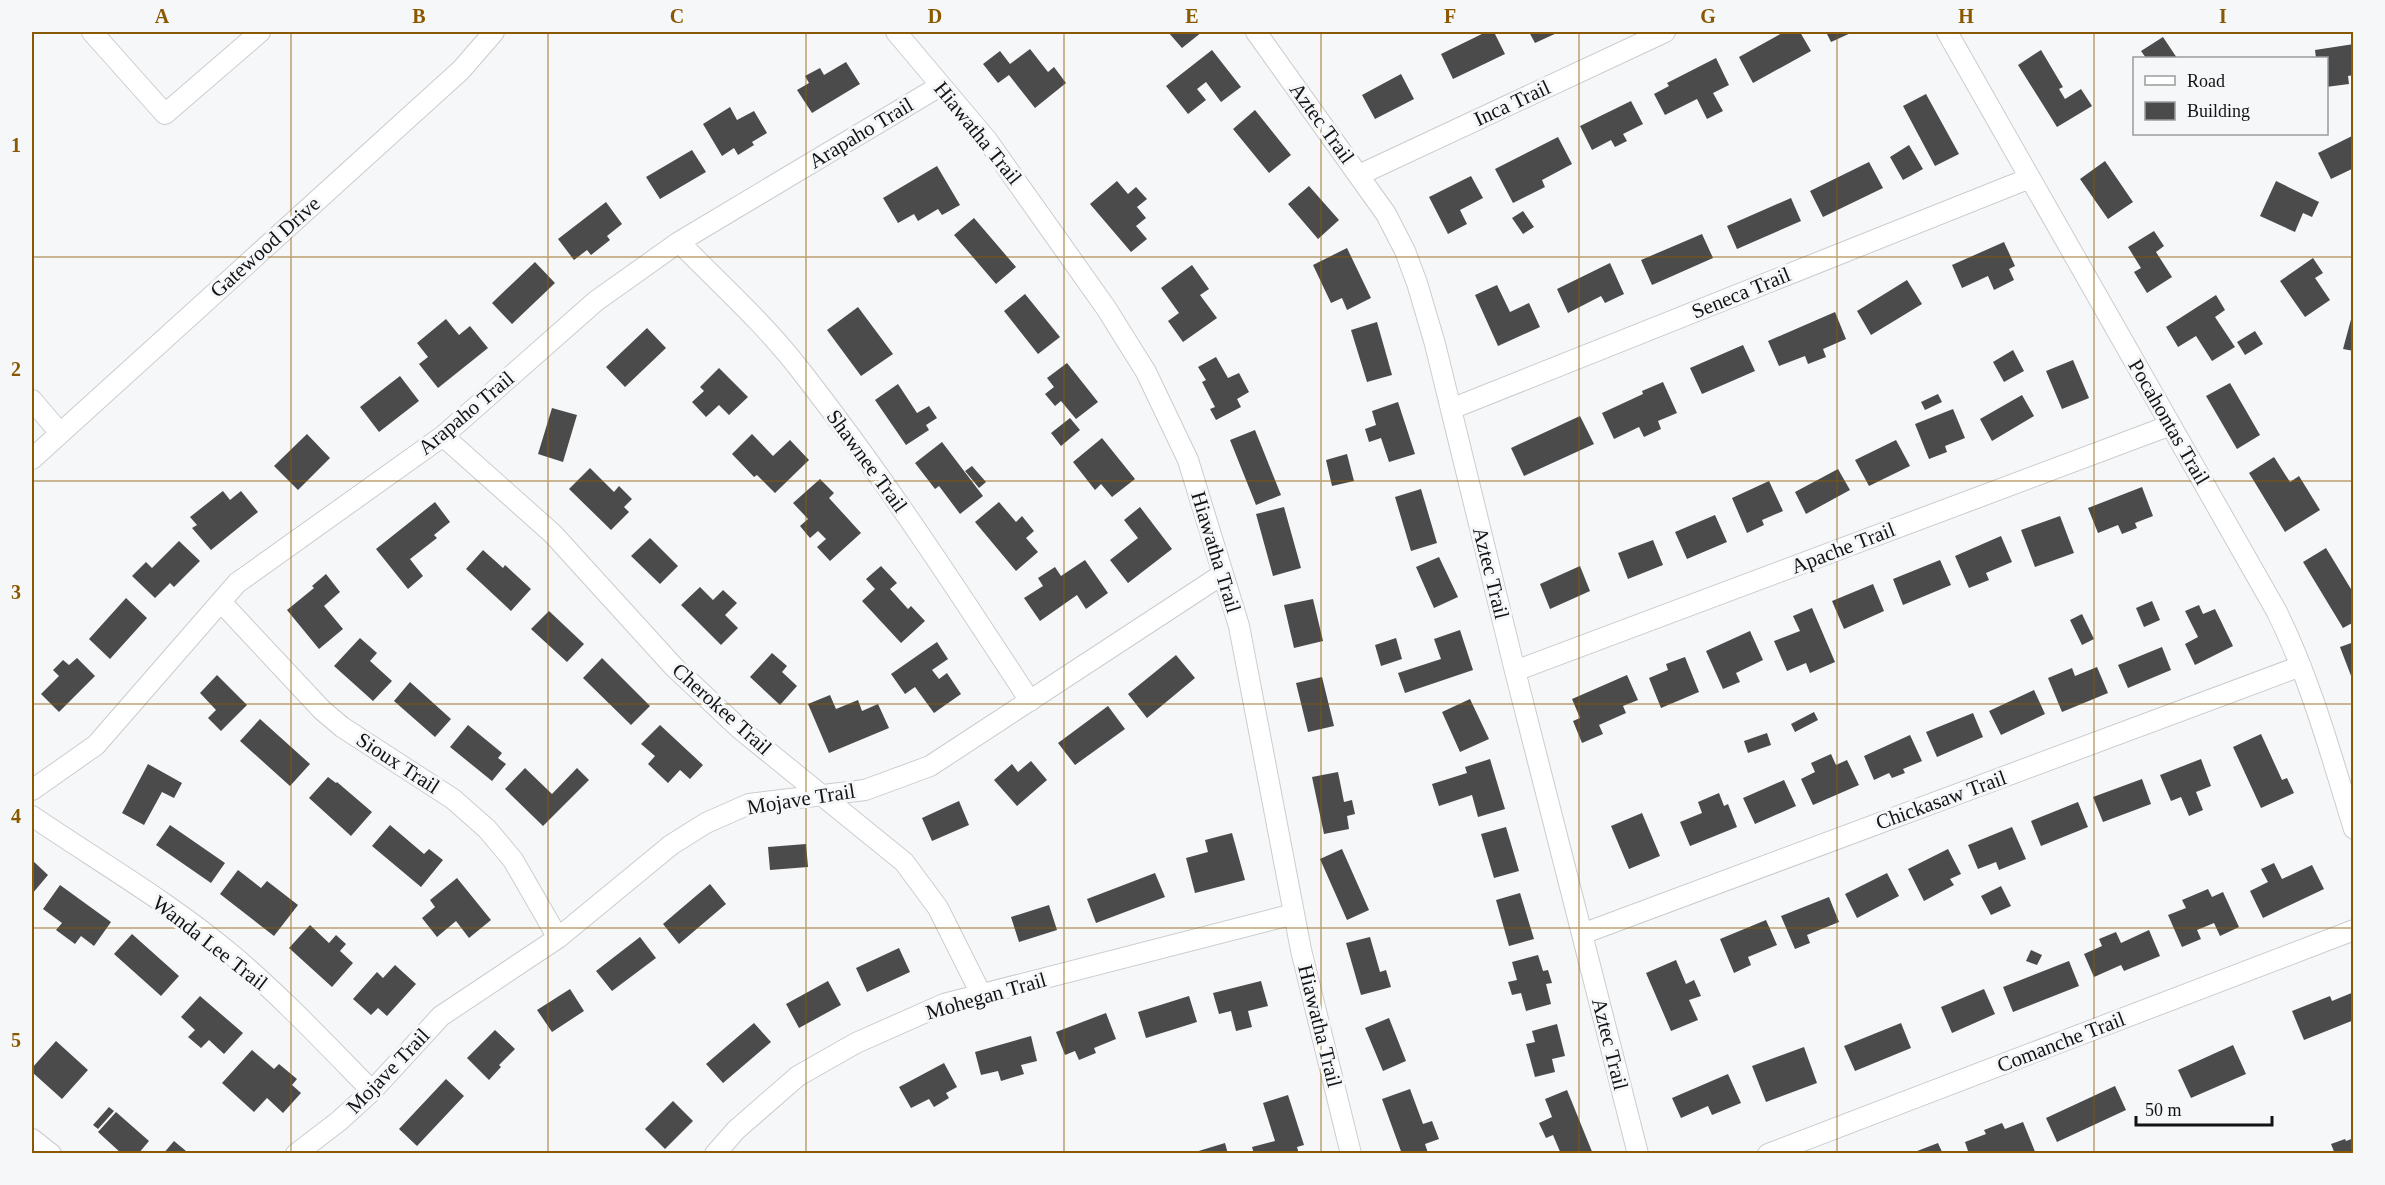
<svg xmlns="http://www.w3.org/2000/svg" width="2385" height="1185" font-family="Georgia,serif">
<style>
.building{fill:#4c4b4c}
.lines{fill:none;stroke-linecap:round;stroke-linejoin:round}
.minor-casing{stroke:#cbccce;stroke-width:22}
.minor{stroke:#fff;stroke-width:20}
.grid{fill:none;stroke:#8a5801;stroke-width:1.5;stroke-opacity:0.55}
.labels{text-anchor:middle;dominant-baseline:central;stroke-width:6;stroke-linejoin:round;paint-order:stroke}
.street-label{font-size:21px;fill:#121314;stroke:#f5f7f8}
.neatline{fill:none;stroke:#8a5801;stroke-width:2}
.grid-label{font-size:20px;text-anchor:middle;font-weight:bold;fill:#8a5801}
</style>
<rect width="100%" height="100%" fill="#f5f7f8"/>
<path class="building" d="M1168,32h34l-20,16z
M1486,32h8l11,22 -52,25 -12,-25z
M1529,32h30l-24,11z
M1784,32h16l11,19 -58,32 -14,-26z
M1826,32h27l-22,10z
M2163,37l14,21h-31l-5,-7z
M2354,44v31l-6,1 1,8 -23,3v-29h-10l-1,-8z
M1030,49l18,23 6,-5 12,16 -31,25 -26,-33 -11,8 -15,-19 17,-13 10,13z
M1212,50l29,37 -20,15 -15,-20 -9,7 9,11 -18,14 -22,-28z
M2041,50l22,37 -4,2 6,10 16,-10 11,17 -35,21 -39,-62z
M1716,58l13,27 -16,8 10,18 -16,8 -10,-20 -32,16 -11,-21 15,-8 -2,-3z
M846,62l14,22 -48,29 -15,-23 12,-7 -4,-7 15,-8 4,7z
M1401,74l13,25 -39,20 -13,-24z
M1926,94l33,60 -24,12 -32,-60z
M1631,101l12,23 -20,10 4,7 -12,6 -4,-7 -19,10 -12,-24z
M730,107l7,13 17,-9 13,22 -15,9 2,3 -16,10 -4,-7 -12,8 -19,-32z
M1255,110l36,45 -22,18 -36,-44z
M2354,135v33l-23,11 -13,-26z
M1558,137l14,27 -30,16 3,7 -32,16 -18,-34z
M1909,145l14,24 -20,11 -13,-23z
M692,150l14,22 -46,27 -14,-22z
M2105,161l28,41 -25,17 -28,-40z
M1869,162l14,26 -60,29 -13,-26z
M937,166l23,39 -18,10 -4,-6 -20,12 -4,-7 -16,9 -15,-25z
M1471,176l12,22 -23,12 7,14 -19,10 -19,-37z
M1117,181l11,13 8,-7 11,12 -10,8 9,11 -10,8 11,13 -16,13 -41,-48z
M2276,181l43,21 -7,15 -9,-4 -8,19 -35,-16z
M1309,186l30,34 -21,19 -30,-35z
M1791,198l10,23 -64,28 -10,-23z
M606,202l16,22 -15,12 3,4 -19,15 -4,-5 -13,10 -16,-21z
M1523,211l11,16 -11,7 -11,-16z
M974,218l42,49 -20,17 -42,-49z
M2154,231l10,15 -8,6 16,25 -25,16 -13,-21 7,-4 -13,-21z
M1702,234l11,24 -61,27 -11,-25z
M2004,242l11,24 -6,3 5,11 -20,10 -6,-14 -26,12 -10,-23z
M1347,248l24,50 -24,12 -5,-12 -11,5 -18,-38z
M2313,258l10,15 -8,5 15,22 -25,17 -25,-36z
M535,262l20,21 -43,41 -20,-21z
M1610,263l14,31 -19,9 -4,-7 -33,17 -11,-24z
M1192,265l17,24 -9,6 17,23 -34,24 -15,-21 11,-8 -18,-25z
M1907,280l15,24 -51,31 -14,-24z
M1497,285l13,27 19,-9 11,24 -42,19 -23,-51z
M1025,294l35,43 -22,17 -34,-43z
M2216,295l9,15 -10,7 20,30 -23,14 -16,-25 -18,11 -12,-20z
M858,307l35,47 -32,22 -34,-46z
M1835,312l11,27 -23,10 3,8 -18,7 -3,-8 -26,10 -11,-25z
M2353,312h1v39l-11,-2z
M446,319l13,16 11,-9 18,22 -50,40 -19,-24 9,-7 -11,-14z
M1377,322l15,53 -25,7 -16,-52z
M647,328l19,20 -41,39 -19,-20z
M2255,331l8,13 -18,11 -8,-13z
M1743,345l12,26 -53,23 -12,-26z
M2013,350l11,21 -20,11 -11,-20z
M1216,357l12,21 11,-5 10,19 -12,7 4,8 -25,13 -6,-11 5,-2 -13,-25 4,-2 -8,-13z
M2073,360l16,38 -27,11 -16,-38z
M1067,363l31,39 -22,17 -15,-18 -6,5 -10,-12 9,-7 -7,-9z
M719,368l29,29 -19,18 -10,-10 -13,12 -14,-15 12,-11 -4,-4z
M400,376l19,25 -40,31 -19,-25z
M1663,382l14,31 -19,8 3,8 -17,8 -5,-10 -25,12 -12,-26 41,-19 -1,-3z
M2230,383l30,52 -23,14 -31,-53z
M898,384l19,29 12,-7 8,12 -11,7 3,5 -23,15 -31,-45z
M1938,394l4,8 -17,8 -4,-8z
M2022,395l12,21 -42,25 -12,-22z
M1398,402l17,52 -26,8 -8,-24 -12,4 -4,-13 11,-4 -4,-14z
M552,408l25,7 -14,47 -25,-8z
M1953,409l12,29 -20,8 2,6 -18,7 -14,-35z
M1580,416l14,28 -70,32 -13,-28z
M1070,418l10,12 -19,16 -10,-13z
M1255,430l26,65 -25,10 -26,-65z
M307,434l23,24 -32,32 -24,-24z
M752,434l21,22 17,-16 19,20 -34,33 -18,-18 -3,2 -22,-23z
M1102,438l33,41 -23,18 -11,-13 -6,6 -22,-28z
M1896,440l14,26 -41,20 -14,-26z
M942,442l41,54 -23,18 -21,-28 -4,3 -20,-26z
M1347,454l7,27 -22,5 -6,-26z
M2274,457l16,25 9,-6 21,34 -35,22 -36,-59z
M972,466l14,16 -7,6 -14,-17z
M590,468l24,24 5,-6 13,13 -8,8 5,5 -18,18 -42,-41z
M1838,469l12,21 -44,24 -11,-22z
M820,479l14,14 -5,5 32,35 -31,28 -13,-14 9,-8 -8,-8 -8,7 -10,-12 8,-7 -15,-16z
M1769,481l14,30 -21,9 2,5 -17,8 -15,-35z
M2142,487l11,29 -18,7 2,5 -15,6 -4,-9 -20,8 -10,-25z
M1421,489l16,54 -26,8 -16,-54z
M223,491l7,9 11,-9 17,21 -47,38 -19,-22 5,-3 -7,-8z
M435,502l15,20 -16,13 3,3 -27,21 13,17 -15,13 -32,-40z
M999,502l17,20 6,-6 12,15 -8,7 12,14 -22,19 -41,-49z
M1140,507l32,42 -44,34 -18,-23 28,-22 -14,-18z
M1284,507l17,61 -28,8 -17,-62z
M1715,515l12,27 -40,17 -12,-27z
M2060,516l14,37 -39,14 -14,-37z
M2001,536l11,26 -26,11 3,7 -20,8 -14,-32z
M650,538l28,28 -18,18 -29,-28z
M1653,540l10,25 -35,14 -10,-26z
M179,541l21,20 -26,26 -4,-4 -15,15 -23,-22 14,-14 6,6z
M2326,548l28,46v28l-11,6 -40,-66z
M483,550l20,18 2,-3 26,24 -20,22 -45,-42z
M1439,557l19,40 -24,11 -18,-41z
M1085,560l23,33 -22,16 -9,-14 -37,26 -16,-23 19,-12 -5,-8 17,-11 6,9z
M1940,560l11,25 -48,20 -10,-26z
M881,566l16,17 -7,6 18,20 3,-3 14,15 -24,22 -39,-42 13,-12 -9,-10z
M1580,566l10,25 -40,18 -10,-25z
M326,574l14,18 -16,14 19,23 -24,20 -32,-39 27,-22 -2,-2z
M1873,584l11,27 -40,18 -12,-28z
M700,587l13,13 10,-10 14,13 -12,12 13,13 -17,17 -40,-40z
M126,598l21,20 -37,41 -21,-20z
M1313,599l10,42 -29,7 -10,-43z
M2152,601l8,19 -16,7 -8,-19z
M2199,605l4,9 12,-5 18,37 -38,19 -10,-21 13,-7 -13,-26z
M1812,608l23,54 -25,11 -4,-10 -19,8 -13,-30 26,-10 -7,-15z
M549,611l35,33 -17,18 -36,-33z
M2082,614l12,25 -12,6 -12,-25z
M1460,630l13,40 -68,23 -7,-20 43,-14 -7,-20z
M1750,631l13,29 -27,13 4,9 -17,7 -17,-38z
M360,638l17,15 -7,8 22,20 -19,20 -39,-35z
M1396,638l6,21 -21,7 -6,-21z
M937,642l11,17 -16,11 7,9 8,-6 14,21 -27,19 -19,-26 -10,7 -14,-20z
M2354,642v39h-1l-13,-34z
M2162,647l9,23 -43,18 -10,-23z
M772,653l15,13 -5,6 15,14 -17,19 -30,-28z
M1176,655l19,23 -48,40 -19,-24z
M1685,657l14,35 -38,16 -12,-30 19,-8 -2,-6z
M77,658l18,18 -36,36 -18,-18 18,-18 -6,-6 10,-10 6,5z
M602,658l48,48 -19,19 -48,-47z
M2097,667l11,26 -46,19 -14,-34 24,-10 3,8z
M217,675l30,30 -26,26 -13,-13 8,-8 -16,-17z
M1627,675l11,25 -15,6 3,7 -27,12 4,9 -21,9 -9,-22 7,-3 -8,-19z
M1322,677l12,49 -26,6 -12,-49z
M410,682l41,37 -16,18 -41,-36z
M2034,690l11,24 -44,21 -12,-24z
M830,695l6,14 22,-9 4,11 16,-7 11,24 -60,25 -21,-49z
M1470,699l19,40 -29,13 -18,-40z
M1108,706l17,23 -50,36 -17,-22z
M1814,712l4,8 -23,12 -4,-8z
M1973,713l10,24 -46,20 -11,-25z
M260,719l50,45 -20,22 -50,-45z
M468,725l34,28 -4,5 8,6 -14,17 -42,-34z
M660,725l43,40 -13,14 -10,-9 -12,13 -20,-19 7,-8 -14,-12z
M1767,733l4,12 -23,8 -4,-12z
M2261,734l21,46 5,-2 7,15 -33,15 -28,-61z
M1910,735l12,26 -19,8 2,4 -13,5 -3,-5 -15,7 -10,-24z
M1831,754l5,11 11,-5 12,25 -46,20 -12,-26 14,-7 -4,-9z
M1490,759l15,50 -27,8 -6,-22 -33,11 -7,-22 35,-11 -2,-6z
M2201,759l10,27 -15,6 7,18 -14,6 -8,-19 -10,4 -11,-26z
M1031,761l16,19 -30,26 -23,-26 18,-16 6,8z
M148,764l34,19 -8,15 -12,-6 -18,33 -22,-12z
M525,768l27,26 25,-26 12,12 -46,46 -38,-37z
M1338,772l6,30 8,-2 3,14 -8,2 2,13 -25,5 -12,-57z
M328,777l8,6 1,-1 35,30 -21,24 -42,-38z
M2142,779l9,25 -48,18 -10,-25z
M1784,780l12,26 -41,18 -12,-26z
M1719,793l5,13 4,-2 9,23 -47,19 -10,-24 22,-9 -4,-11z
M959,801l10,24 -37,16 -10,-23z
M2078,802l10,25 -47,19 -10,-25z
M1642,813l18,43 -31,13 -18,-43z
M170,825l55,38 -14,20 -55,-38z
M390,825l34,29 5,-5 14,11 -22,27 -49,-41z
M1506,827l13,44 -25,7 -13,-44z
M2012,827l14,32 -27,11 -3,-8 -18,7 -10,-24z
M1232,833l13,47 -50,13 -9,-35 22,-6 -3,-12z
M806,844l2,23 -38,3 -2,-23z
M1342,849l27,61 -22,10 -27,-61z
M1948,849l13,25 -11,5 4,6 -30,16 -16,-32z
M32,860l16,15 -16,19z
M2274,863l8,16 30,-14 12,24 -61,29 -13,-27 18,-9 -7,-13z
M238,870l23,18 6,-7 31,24 -24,31 -54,-42z
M1155,873l10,24 -69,26 -9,-24z
M1887,873l12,23 -42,22 -12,-24z
M457,878l34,42 -22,18 -13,-17 -19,16 -15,-19 13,-11 -5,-7z
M710,884l16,20 -47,40 -16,-20z
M60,885l51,37 -17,24 -13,-10 -6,8 -19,-14 6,-7 -19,-14z
M2001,886l10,20 -20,9 -10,-19z
M2208,889l4,8 11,-5 16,35 -19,9 -6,-13 -17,7 4,9 -19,8 -14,-32 18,-7 -4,-8z
M1520,893l14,46 -25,7 -13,-46z
M1829,897l10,25 -32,13 3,8 -15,6 -14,-33z
M1049,905l8,25 -38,12 -8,-25z
M1766,920l11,25 -29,12 3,8 -17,8 -14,-34z
M310,925l19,18 7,-8 10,9 -6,7 13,12 -21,24 -43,-39z
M2149,930l11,26 -36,15 -3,-6 -27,12 -10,-23 18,-8 -3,-7 17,-7 5,11z
M132,934l47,42 -18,20 -47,-42z
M640,937l16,21 -44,33 -16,-20z
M1370,937l10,35 6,-2 5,17 -30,8 -15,-52z
M899,948l11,24 -43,20 -11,-24z
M2031,950l11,5 -5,10 -11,-4z
M1538,955l5,16 5,-1 4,13 -6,1 5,20 -25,7 -5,-18 -9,2 -4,-13 9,-2 -5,-18z
M1676,960l10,24 8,-4 7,16 -12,4 9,20 -27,11 -25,-58z
M2069,961l10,25 -66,26 -10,-25z
M395,965l21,19 -29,32 -9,-8 -7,7 -18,-16 24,-27 6,6z
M828,981l13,24 -42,23 -13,-24z
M1261,981l7,25 -20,5 4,16 -16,4 -5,-20 -12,3 -6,-21z
M570,989l14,22 -32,21 -15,-22z
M1984,989l11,25 -43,19 -11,-26z
M2354,992v28l-50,20 -12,-29 38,-15 2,5z
M200,996l43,37 -19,21 -15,-14 -8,8 -13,-11 7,-7 -14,-13z
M1189,996l8,26 -51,16 -8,-26z
M1106,1013l10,26 -22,9 2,5 -17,7 -4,-9 -10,4 -9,-23z
M1389,1018l17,43 -23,10 -18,-43z
M754,1023l17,19 -48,41 -17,-19z
M1901,1023l10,25 -56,23 -11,-25z
M1557,1024l8,32 -13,3 3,13 -20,5 -9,-33 9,-2 -3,-11z
M495,1030l20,19 -16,16 2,2 -12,13 -22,-22z
M1031,1036l6,25 -16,4 3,9 -23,7 -3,-10 -17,4 -6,-23z
M56,1041l32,29 -26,29 -30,-27v-4z
M2233,1045l13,29 -55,24 -13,-28z
M1804,1047l13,36 -51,19 -14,-36z
M252,1050l22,19 5,-5 18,15 -5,6 9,8 -18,20 -16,-15 -13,14 -32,-29z
M944,1063l13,24 -11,6 3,5 -15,9 -5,-8 -18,9 -12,-21z
M1728,1074l13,29 -29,12 -4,-9 -27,12 -9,-20z
M446,1079l18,17 -47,50 -18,-17z
M2115,1086l11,24 -69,32 -11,-24z
M1410,1089l13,35 9,-3 7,18 -14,5 3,9 -2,1h-24l-20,-55z
M1567,1090l26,64h-32l-8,-19 -7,3 -7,-15 13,-6 -7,-18z
M1288,1095l16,50 -7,2 2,7h-45l-2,-7 23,-6 -12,-38z
M673,1101l20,20 -28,28 -20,-20z
M109,1107l5,4 -16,18 -5,-4z
M116,1112l33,29 -11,13h-16l-24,-22z
M2023,1122l13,32h-67l-4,-12 21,-8 -2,-4 18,-7 3,6z
M2354,1138v16h-19l-4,-10 14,-5 1,2z
M174,1141l12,10 -2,3h-21z
M1225,1143l3,11h-36v-1z
M1938,1143l5,11h-31v-1z"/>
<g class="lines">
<defs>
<path id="minor" d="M92,32l73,82 95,-82
M896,32l91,108 119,168 40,64 42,88 51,166 62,324 50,204
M1256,32l130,182 19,37 12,32 18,61 80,327 123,483
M1947,32l330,580c34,69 54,143 77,217
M1359,175l306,-143
M679,242c41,42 86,82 122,129 82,105 156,218 229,330
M32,400l28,33
M1451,409l579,-231
M443,436l110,98 121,133 66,62 164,133 34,46 43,86
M32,459l429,-389 33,-38
M221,602l101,108 20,17 111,72 34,30 26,31 45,78
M1515,671l656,-246
M32,790l64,-45 141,-162 206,-147 153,-135 83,-59 261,-156
M32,816c66,45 137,86 199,138 50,42 95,90 141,137
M1582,934l719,-268
M32,1139l19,15
M296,1154l43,-33 33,-30 69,-75 117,-78 113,-93 35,-22 43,-19 116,-14 65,-24 293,-192
M715,1154l21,-24 62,-54 58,-33 88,-39 350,-90
M1768,1154l586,-224"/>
</defs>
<use href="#minor" class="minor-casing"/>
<use href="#minor" class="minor"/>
</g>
<path class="grid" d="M291,32v1122M548,32v1122M806,32v1122M1064,32v1122M1321,32v1122M1579,32v1122M1837,32v1122M2094,32v1122M32,257h2322M32,481h2322M32,704h2322M32,928h2322"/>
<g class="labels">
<g class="street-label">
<text transform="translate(1512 103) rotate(-25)">Inca Trail</text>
<text transform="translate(1322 123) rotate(54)">Aztec Trail</text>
<text transform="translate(861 133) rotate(-31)">Arapaho Trail</text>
<text transform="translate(978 133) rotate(51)">Hiawatha Trail</text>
<text transform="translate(265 247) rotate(-42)">Gatewood Drive</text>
<text transform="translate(1741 293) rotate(-22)">Seneca Trail</text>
<text transform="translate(466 413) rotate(-40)">Arapaho Trail</text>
<text transform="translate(2169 422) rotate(60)">Pocahontas Trail</text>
<text transform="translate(867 461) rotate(54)">Shawnee Trail</text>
<text transform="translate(1843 548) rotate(-21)">Apache Trail</text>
<text transform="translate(1216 552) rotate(73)">Hiawatha Trail</text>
<text transform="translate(1491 573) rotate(76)">Aztec Trail</text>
<text transform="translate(722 709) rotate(42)">Cherokee Trail</text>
<text transform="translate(398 763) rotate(33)">Sioux Trail</text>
<text transform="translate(801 799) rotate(-9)">Mojave Trail</text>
<text transform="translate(1941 800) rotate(-20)">Chickasaw Trail</text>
<text transform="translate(210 943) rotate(38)">Wanda Lee Trail</text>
<text transform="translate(986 996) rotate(-16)">Mohegan Trail</text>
<text transform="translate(1320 1026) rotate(76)">Hiawatha Trail</text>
<text transform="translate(2061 1042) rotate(-21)">Comanche Trail</text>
<text transform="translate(1610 1044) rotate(76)">Aztec Trail</text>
<text transform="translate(388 1071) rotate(-46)">Mojave Trail</text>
</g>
</g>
<rect width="2385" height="1185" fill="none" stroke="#f5f7f8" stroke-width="66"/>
<rect x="2133" y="57" width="195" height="78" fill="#f5f7f8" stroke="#9a9c9d" stroke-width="1.5"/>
<rect x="2145" y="76" width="30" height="9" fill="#ffffff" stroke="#9a9c9d" stroke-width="1.5"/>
<text x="2187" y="87" font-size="18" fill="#121314">Road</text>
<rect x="2145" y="102" width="30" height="18" fill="#4c4b4c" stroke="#9a9c9d" stroke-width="1.5"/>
<text x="2187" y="117" font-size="18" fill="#121314">Building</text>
<path d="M2136 1116v9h136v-9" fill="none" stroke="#121314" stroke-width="3"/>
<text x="2145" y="1116" font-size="18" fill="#121314" stroke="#f5f7f8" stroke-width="4.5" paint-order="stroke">50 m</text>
<rect x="33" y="33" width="2319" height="1119" class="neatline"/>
<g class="grid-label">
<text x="162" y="23">A</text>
<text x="419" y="23">B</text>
<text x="677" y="23">C</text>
<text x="935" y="23">D</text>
<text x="1192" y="23">E</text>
<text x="1450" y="23">F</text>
<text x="1708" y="23">G</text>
<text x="1966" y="23">H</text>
<text x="2223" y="23">I</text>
<text x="16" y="152">1</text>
<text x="16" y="376">2</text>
<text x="16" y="599">3</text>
<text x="16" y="823">4</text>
<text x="16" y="1047">5</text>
</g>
</svg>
